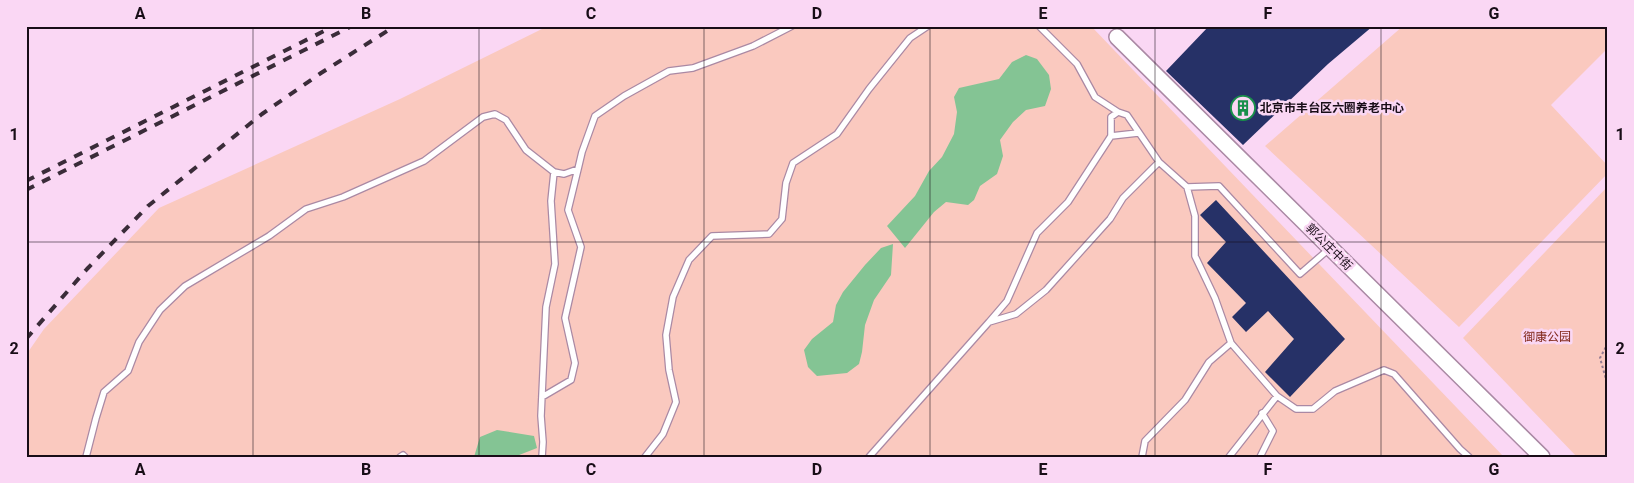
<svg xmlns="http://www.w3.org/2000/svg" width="1634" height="483" font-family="Roboto,'Noto Sans SC',sans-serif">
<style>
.green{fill:#fac9bf}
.water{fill:#84c494}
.building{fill:#263167}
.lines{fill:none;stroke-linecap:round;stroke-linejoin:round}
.lane-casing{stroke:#aa89a4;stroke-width:8}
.secondary-casing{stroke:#aa89a4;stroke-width:18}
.path{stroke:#947b90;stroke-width:2;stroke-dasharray:2.5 2.5;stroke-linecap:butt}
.lane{stroke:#fff;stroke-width:5.5}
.secondary{stroke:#fff;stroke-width:15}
.rail{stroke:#3a2c39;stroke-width:4;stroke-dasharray:9 9;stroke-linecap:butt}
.grid{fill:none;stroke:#180d17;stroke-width:1;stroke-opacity:0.55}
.labels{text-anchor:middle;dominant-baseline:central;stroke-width:5;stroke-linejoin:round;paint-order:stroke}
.poi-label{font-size:12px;font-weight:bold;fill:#180d17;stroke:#fad7f4;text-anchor:start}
.street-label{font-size:12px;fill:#180d17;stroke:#fad7f4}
.park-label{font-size:12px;fill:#82291b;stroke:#fad7f4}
.neatline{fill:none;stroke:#180d17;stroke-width:2}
.grid-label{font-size:16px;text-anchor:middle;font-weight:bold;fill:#180d17}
</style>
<rect width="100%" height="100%" fill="#fad7f4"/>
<path class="green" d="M548,26h543l413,431h-1478v-102l18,-26 115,-121 241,-109z
M1403,26h205v22l-57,57 57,61v7l-149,154 -194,-181z
M1608,186v271h-31l-114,-119z"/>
<path class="water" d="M1026,55l11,4 12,16 2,14 -6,17 -19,4 -13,12 -13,18 3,16 -6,18 -17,12 -6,14 -6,5 -22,-3 -12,10 -29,36 -18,-22 28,-30 14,-25 13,-14 12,-23 3,-22 -3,-15 5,-9 40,-9 13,-17z
M893,244l-2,31 -17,25 -9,25 -3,27 -3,12 -12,9 -30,3 -9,-9 -4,-17 8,-11 21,-17 3,-17 7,-13 22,-27 16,-17z
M497,430l37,6 3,12 -23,9h-40l6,-20z"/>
<path class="building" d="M1209,26h164l-45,38 -85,81 -77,-74z
M1216,200l129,139 -55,58 -25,-25 29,-33 -26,-28 -22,21 -14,-15 14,-14 -39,-40 19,-21 -26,-27z"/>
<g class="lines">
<defs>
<path id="lane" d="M1039,26l38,38 18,33 23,15
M1138,133l-27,3v-19l7,-5 9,3 32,47 28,25 32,-1 81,88 29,-25
M1187,187l8,29v40l20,42 16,45 46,53 19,13h17l22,-18 49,-21 10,4 66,75 9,8
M989,322l18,-21 30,-68 31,-31 43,-66
M542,397l29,-17 4,-17 -10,-45 16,-71 -13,-37 10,-41
M86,457l10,-39 8,-26 24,-21 11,-29 21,-32 25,-24 84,-50 37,-27 37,-12 81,-36 59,-44 12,-3 11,6 20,30 28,22 10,2 14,-5 4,-17 13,-36 29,-20 45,-25 24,-3 60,-22 39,-20
M400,457l3,-2 2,2
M542,457l1,-15 -2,-26 5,-109 9,-43 -4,-63 3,-29
M645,457l18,-23 13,-32 -7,-32 -3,-35 7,-38 16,-37 23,-24 57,-2 13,-15 4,-36 7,-20 44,-29 32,-45 41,-51 18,-12
M869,457l120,-135 27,-8 30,-24 64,-71 13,-21 36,-36
M1142,457l3,-16 40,-41 24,-38 22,-19
M1229,457l48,-61
M1260,457l13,-26 -11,-18"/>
<path id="secondary" d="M1117,37l425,420"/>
</defs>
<use href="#lane" class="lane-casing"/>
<use href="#secondary" class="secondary-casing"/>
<path class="path" d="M1608,343l-8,15 8,28"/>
<use href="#lane" class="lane"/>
<use href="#secondary" class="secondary"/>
<path class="rail" d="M26,181l308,-155
M26,190l326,-164
M26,339l61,-70 61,-63 114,-92 59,-41 74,-47"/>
</g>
<path class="grid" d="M253,26v431M479,26v431M704,26v431M930,26v431M1155,26v431M1381,26v431M26,242h1582"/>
<defs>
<symbol id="building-ring" viewBox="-11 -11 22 22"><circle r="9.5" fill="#fad7f4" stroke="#188f4a" stroke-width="1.5"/><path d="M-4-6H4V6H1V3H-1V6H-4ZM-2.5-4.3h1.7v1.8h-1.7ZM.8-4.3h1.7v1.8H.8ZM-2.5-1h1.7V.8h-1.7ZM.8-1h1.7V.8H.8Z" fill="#188f4a"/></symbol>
</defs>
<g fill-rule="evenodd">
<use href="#building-ring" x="1229" y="94" width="28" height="28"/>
</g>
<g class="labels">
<g class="poi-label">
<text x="1260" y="108">北京市丰台区六圈养老中心</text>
</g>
<g class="street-label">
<text transform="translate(1329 247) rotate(45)">郭公庄中街</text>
</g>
<g class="park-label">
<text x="1547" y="337">御康公园</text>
</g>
</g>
<rect width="1634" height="483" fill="none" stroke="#fad7f4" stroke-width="55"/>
<rect x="28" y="28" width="1578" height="428" class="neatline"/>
<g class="grid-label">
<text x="140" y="19">A</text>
<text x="366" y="19">B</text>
<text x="591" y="19">C</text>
<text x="817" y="19">D</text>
<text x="1043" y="19">E</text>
<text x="1268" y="19">F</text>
<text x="1494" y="19">G</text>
<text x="14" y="140">1</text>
<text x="1620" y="140">1</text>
<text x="14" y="354">2</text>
<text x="1620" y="354">2</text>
<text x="140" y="475">A</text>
<text x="366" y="475">B</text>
<text x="591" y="475">C</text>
<text x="817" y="475">D</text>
<text x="1043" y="475">E</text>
<text x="1268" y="475">F</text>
<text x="1494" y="475">G</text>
</g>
</svg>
